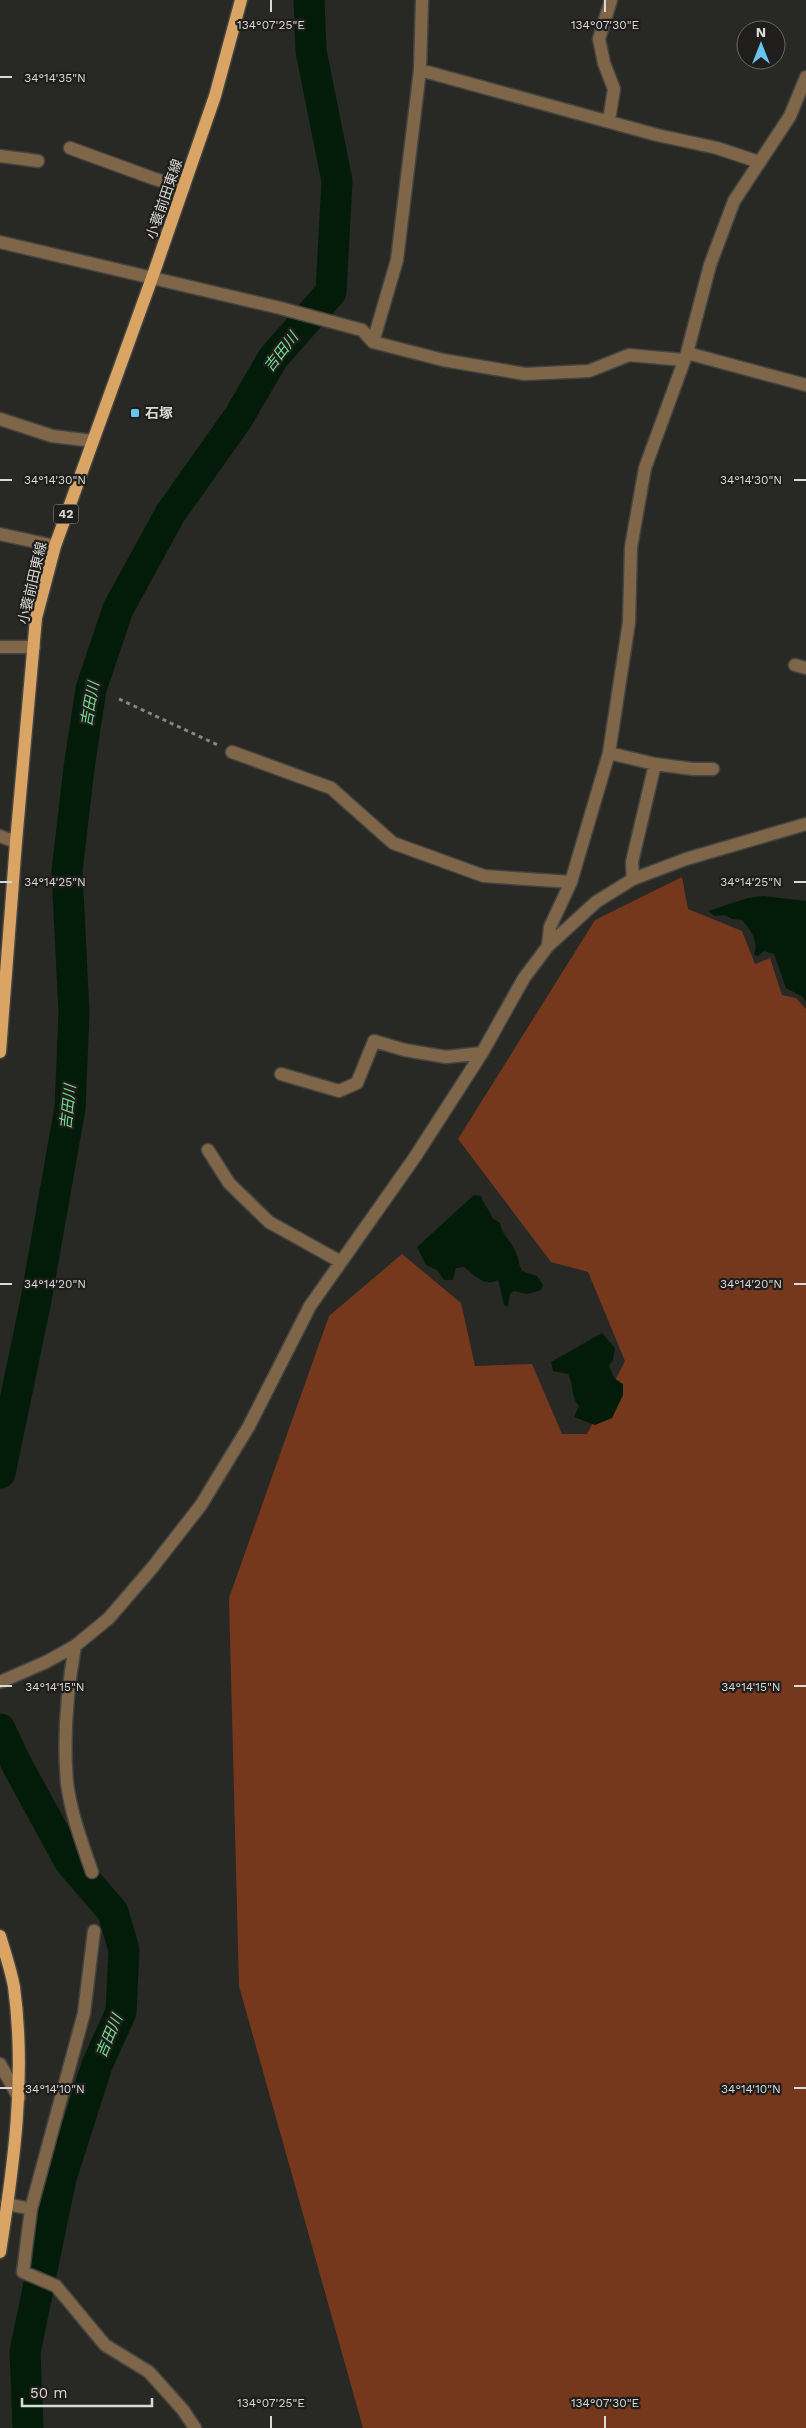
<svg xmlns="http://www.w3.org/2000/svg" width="806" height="2428" font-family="'Work Sans','Noto Sans JP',sans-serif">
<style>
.green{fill:#75381d}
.water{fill:#031c0a}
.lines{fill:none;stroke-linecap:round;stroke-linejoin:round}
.river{stroke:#031c0a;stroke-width:31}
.minor-casing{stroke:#444441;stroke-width:15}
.major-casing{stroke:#444441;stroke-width:15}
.path{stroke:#858583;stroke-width:3;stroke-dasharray:4 4;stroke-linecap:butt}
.minor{stroke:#806649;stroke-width:12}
.major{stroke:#d9a464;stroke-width:12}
.ticks{fill:none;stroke:#d9d9d7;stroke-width:2}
.poi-dot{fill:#66c4ef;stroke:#1f1e1c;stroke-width:2}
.labels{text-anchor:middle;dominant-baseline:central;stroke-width:4.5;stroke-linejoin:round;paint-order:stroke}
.shield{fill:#1f1e1c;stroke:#a1a19f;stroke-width:1}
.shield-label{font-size:12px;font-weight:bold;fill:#d9d9d7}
.street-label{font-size:14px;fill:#d9d9d7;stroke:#1f1e1c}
.poi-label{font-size:14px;font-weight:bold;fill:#d9d9d7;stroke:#1f1e1c;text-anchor:start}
.water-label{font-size:15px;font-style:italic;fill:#75df8f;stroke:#1f1e1c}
.ticks-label{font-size:12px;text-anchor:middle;fill:#d9d9d7;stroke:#1f1e1c;stroke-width:4.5;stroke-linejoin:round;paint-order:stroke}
</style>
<rect width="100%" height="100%" fill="#282825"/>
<path class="green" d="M682,877l6,32 54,22 13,33 15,-6 12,37 14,3 10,11v1419h-443l-124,-442 -10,-388 100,-282 73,-62 59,49 14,63 57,-2 30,70h25l38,-73 -37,-89 -37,-10 -93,-123 137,-219z"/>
<path class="water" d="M763,896l43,5v101l-3,-5 -17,-9 -12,-34 -10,-3 -6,5 -4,-1c5,-14 -3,-25 -12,-35l-10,-1 -7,-4 -10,1 -7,-5 40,-13z
M474,1195l7,1c2,9 9,13 11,22l8,5c2,13 13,19 17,32 2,6 2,11 5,16l15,5 6,9 -2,5 -14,4 -13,-3 -4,3 -2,13 -4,-2c-2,-9 -3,-16 -6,-25 -14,7 -22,-4 -34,-13l-8,1 -3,12h-9l-7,-10 -11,-5 -9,-18z
M602,1333l13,15 -2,12 -4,6 5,12 9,6v11l-11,23 -17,7 -21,-8 5,-11c-9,-11 -4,-18 -11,-32l-15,-3 -2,-9z"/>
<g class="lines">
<path class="river" d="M0,1473l36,-173 34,-192 4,-95 -7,-142 12,-103 12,-79 27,-80 52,-95 68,-96 35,-60 58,-66 6,-111 -26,-130 -2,-51
M0,1729l17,36 53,97 43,50 11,38 -3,62 -24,53 -36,113 -36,174 3,76"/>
<defs>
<path id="minor" d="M420,70l237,65 60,13 42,14
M609,120l5,-31 -10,-26 -5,-24 12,-39
M70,148l85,31 29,8
M0,156l38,5
M0,242l280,66 82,22 11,12 70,18 82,14 64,-3 40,-16 54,5
M373,342l24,-82 23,-190 2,-70
M687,353l119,32
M0,419l52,17 41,5
M0,534l55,12
M0,647h34
M795,665l11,3
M232,752l99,36 62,55 91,33 87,6
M609,753l46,11 -23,98 1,17
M655,764l38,5h20
M0,836l16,6
M548,946l2,-19 21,-45 38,-129 20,-131 2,-75 14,-79 42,-115 23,-88 24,-64 56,-85 16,-39
M281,1074l58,17 18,-8 17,-42 31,9 41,7 36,-4
M208,1150l21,33 40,39 72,40
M75,1646c-8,45 -12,91 -8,137 4,31 15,60 25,89
M0,1682l46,-20 29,-16 34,-28 43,-50 49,-63 48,-79 61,-120 105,-149 67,-104 42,-75 24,-32 48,-44 37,-23 53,-20 120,-35
M0,2064l19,34
M7,2204l24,5 53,-196 10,-82
M31,2209l-8,63 33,14 49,59 44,27 34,38 12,18"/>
<path id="major" d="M0,1052l16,-210 20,-224 19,-72 97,-268 63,-182 26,-96
M0,1936c5,17 11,34 14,51 12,89 0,177 -14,265"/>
</defs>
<use href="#minor" class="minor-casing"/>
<use href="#major" class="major-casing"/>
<path class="path" d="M119,699l101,47"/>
<use href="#minor" class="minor"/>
<use href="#major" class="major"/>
</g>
<path class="ticks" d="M271,0v12M605,0v12M0,77h12M0,480h12M794,480h12M0,882h12M794,882h12M0,1284h12M794,1284h12M0,1686h12M794,1686h12M0,2088h12M794,2088h12M271,2416v12M605,2416v12"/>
<rect class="poi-dot" x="130" y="408" width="10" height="10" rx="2.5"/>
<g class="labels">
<rect class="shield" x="53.5" y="504.5" width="25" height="19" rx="4"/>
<g class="shield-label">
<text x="66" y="514">42</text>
</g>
<g class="street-label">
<text transform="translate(164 199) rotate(-71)">小蓑前田東線</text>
<text transform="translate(32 583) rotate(-77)">小蓑前田東線</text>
</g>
<g class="poi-label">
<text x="145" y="413">石塚</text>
</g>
<g class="water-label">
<text transform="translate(281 352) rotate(-52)">吉田川</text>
<text transform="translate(90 704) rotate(-80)">吉田川</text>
<text transform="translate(68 1107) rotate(-84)">吉田川</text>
<text transform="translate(109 2036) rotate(-67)">吉田川</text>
</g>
</g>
<g class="ticks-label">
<text x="271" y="29">134°07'25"E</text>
<text x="605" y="29">134°07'30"E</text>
<text x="55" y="82">34°14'35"N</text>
<text x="55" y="484">34°14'30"N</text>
<text x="751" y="484">34°14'30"N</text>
<text x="55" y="886">34°14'25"N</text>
<text x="751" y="886">34°14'25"N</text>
<text x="55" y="1288">34°14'20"N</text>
<text x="751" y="1288">34°14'20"N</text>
<text x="55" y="1691">34°14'15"N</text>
<text x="751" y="1691">34°14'15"N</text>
<text x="55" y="2093">34°14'10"N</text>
<text x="751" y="2093">34°14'10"N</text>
<text x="271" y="2407">134°07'25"E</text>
<text x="605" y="2407">134°07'30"E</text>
</g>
<g transform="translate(761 45)"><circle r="24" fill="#1f1e1c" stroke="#696967"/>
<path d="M0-4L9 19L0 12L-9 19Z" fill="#66c4ef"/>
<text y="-8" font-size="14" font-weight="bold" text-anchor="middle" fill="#d9d9d7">N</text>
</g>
<path d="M22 2398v8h130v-8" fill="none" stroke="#d9d9d7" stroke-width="2.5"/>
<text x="30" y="2398" font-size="15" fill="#d9d9d7" stroke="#1f1e1c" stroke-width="4" paint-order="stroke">50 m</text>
</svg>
